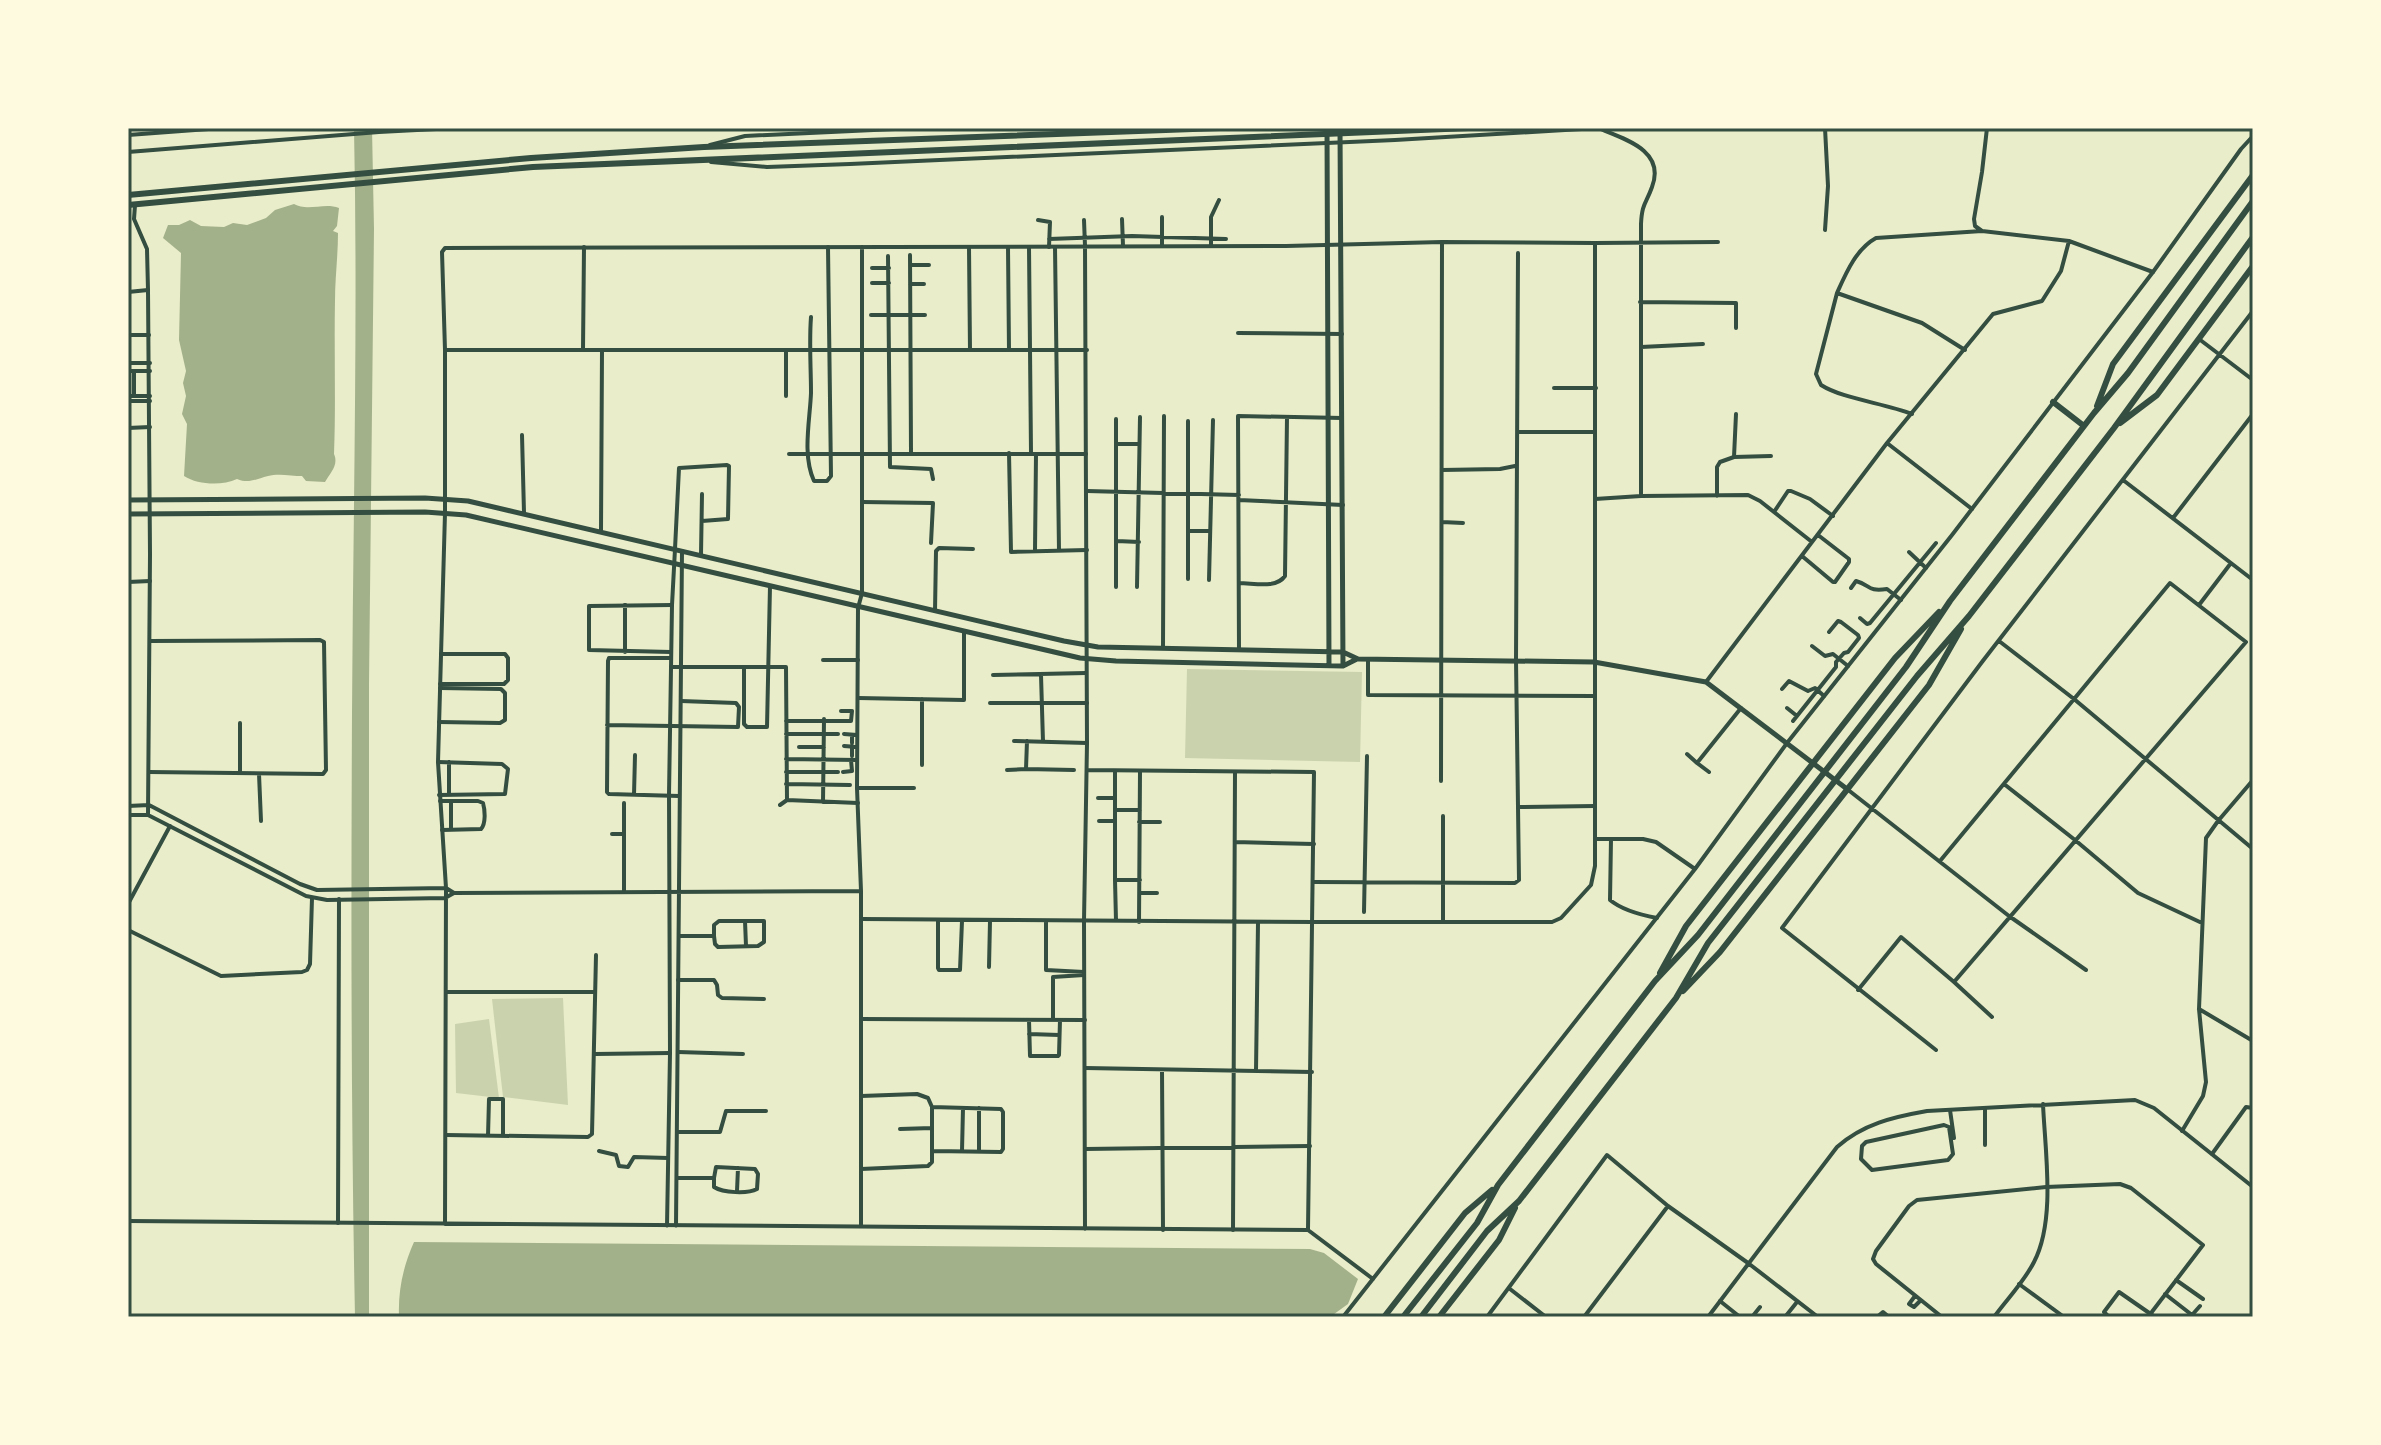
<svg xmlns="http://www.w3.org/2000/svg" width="2381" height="1445" font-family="Mulish,sans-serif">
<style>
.green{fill:#cad2ad}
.water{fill:#a3b18a}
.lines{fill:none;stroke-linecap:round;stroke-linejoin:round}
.minor{stroke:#344e41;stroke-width:4}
.tertiary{stroke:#344e41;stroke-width:4}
.secondary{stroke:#344e41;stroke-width:5}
.trunk{stroke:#344e41;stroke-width:6}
.motorway{stroke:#344e41;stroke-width:6}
.neatline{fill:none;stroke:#344e41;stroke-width:3}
</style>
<rect width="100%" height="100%" fill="#e9edc9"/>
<path class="green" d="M1187,669l175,3 -2,90 -175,-4z
M563,998l5,107 -65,-8 -11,-98z
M489,1019l10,79 -43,-5 -1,-69z"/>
<path class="water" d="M354,128h18l2,101 -5,455v633h-14c-4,-201 -4,-402 -3,-604 1,-195 6,-390 2,-585z
M294,204c14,8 30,-2 45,4l-2,18 -4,5 5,2c0,23 -3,45 -3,68 -1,50 1,102 -1,153 5,11 -4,19 -9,28l-19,-1 -4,-5c-10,0 -24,-3 -34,0 -12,3 -19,8 -31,3 -15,7 -39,6 -53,-3l3,-52 -5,-10 4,-18 -3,-13 3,-12 -7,-31 2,-87 -18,-15 5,-13h11l11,-5 11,6 23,1 9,-4 14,2 19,-7 9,-8z
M414,1242l896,7 14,4 34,26 -10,25 -18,13h-931c-1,-27 4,-50 15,-75z"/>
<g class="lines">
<path class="minor" d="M1598,128c26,11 68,22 54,59 -6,17 -10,16 -11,37v272
M1987,128l-5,44 -8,47 1,7 7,5 87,10 84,31
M135,205l-1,14 13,30 1,41
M1122,219l1,27
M1038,220l12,2 -1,25
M1084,220l1,26
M1825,230l3,-44 -3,-58
M1049,239l83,-3 94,3
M1595,243l123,-1
M1162,246v-29
M1211,246v-29l8,-17
M969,247l1,103
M1008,247l1,103
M1029,247l2,205
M1055,247l4,304
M910,255l1,198
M888,256l2,211 41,2 2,10
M910,265h19
M872,268h17
M872,283h17
M910,284h14
M1837,293l-21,81 5,11c22,14 63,18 91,29
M1640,302l96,1v25
M871,315h54
M811,317c-2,26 0,51 0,76 -1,27 -9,62 3,88h13l4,-5 -3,-229
M1238,333l104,1
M128,335h21
M2199,339l54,41
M1641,347l62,-3
M445,350h642
M583,350l1,-103
M1965,350l-43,-27 -85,-30c9,-20 19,-44 39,-55l106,-7
M128,363h22
M128,371h22
M1554,388h42
M128,396h22
M134,396v-25
M786,396v-46
M128,401h22
M128,428l22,-1
M1518,432h77
M522,435l2,78
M1887,443l85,66
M1116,444h23
M1009,453l2,99 76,-2
M789,454h297
M1734,457l37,-1
M1442,470l58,-1 15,-3
M2123,480l130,100
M1087,491l152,4
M1717,496v-29l3,-5 14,-5 2,-43
M1595,499l46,-3 107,-1 12,6 52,41
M1239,500l104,5
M862,502l71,1 -2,40
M1774,512l14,-21h3l19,8 23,17
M2173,518l80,-104
M1442,522l21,1
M1189,531h21
M601,532l1,-182
M1117,541l22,1
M675,549l4,-81 48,-3 2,1 -1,53 -26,2
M1035,551l1,-97
M1909,552l17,16
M701,555l1,-61
M1802,556l31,26h2l14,-20v-3l-31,-24
M1188,579v-158
M1209,580l4,-160
M128,582l22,-1
M1239,583c15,0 37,6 46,-7l2,-159
M1116,587v-168
M1137,587l3,-170
M1851,588l5,-7c15,4 11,11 31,8l14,11
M2199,605l32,-42
M935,611l1,-60 3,-3 34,1
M1860,618l7,6 3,-1 66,-80
M1999,641l75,58 179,150
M1812,646l13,10 8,-2 15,12
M1163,648l1,-232
M1239,649l-1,-233 104,2
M625,652v-47
M671,652l-82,-2v-44l83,-1
M671,658h-62l-1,3 -1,131 2,2 70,2
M1368,659v36l226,1
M823,660h35
M671,667h115l1,133
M744,667v57l3,3h20l3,-141
M993,675l93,-2
M1041,675l2,67
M1706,682l181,-239 106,-129 49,-13 19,-30 8,-30
M440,684h64l4,-4v-22l-3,-4h-64
M1782,689l7,-8 19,10 7,-3 9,8
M858,698l106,2v-68
M922,699v66
M990,703h97
M1787,708l10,8
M841,711h10
M786,721h65l1,-10
M1793,721l43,-54v-5l8,-9 4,-1 11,-14 -1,-3 -17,-13 -3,-1 -9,11
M439,722l61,1 5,-3v-27l-4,-4 -61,-1
M240,723v50
M607,725l131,2 1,-20 -3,-4 -55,-2
M786,734h52
M844,734l13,1
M1014,741l73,2
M852,743v-8
M844,746l13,1
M799,747h25
M1687,754l10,9 44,-55
M852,756v-10
M786,759l71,1
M438,762l64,2 6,5 -3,25 -66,1
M449,762v33
M1697,763l12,9
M1026,769l48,1
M1007,770l19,-1 1,-28
M1115,771v109h25
M149,772l174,2 3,-4 -2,-128 -4,-2 -170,1
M786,772h52
M843,772l9,-1 -1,-11
M259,774l2,47
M1441,781l1,-539
M786,784l64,1
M2004,784l71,56 63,53 64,30
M857,788h57
M1847,789l162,127 77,54
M634,795l1,-40
M1098,798h17
M440,801h38l5,2c2,7 3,21 -2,26l-39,1
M451,801v29
M823,802l1,-83
M780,805l7,-5 71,3
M1519,807l76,-1
M1115,810h25
M1443,816v106
M1099,821h16
M1139,822h21
M612,834h12
M1611,839l-1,61c12,10 31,15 47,18
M1235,842l79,2
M1115,880l1,41
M1314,882l201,1 4,-3 -3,-220 2,-407
M624,892v-89
M1140,893h17
M128,904l42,-78
M1364,912l3,-156
M861,919l452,3
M938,920v48l1,2h21l2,-49
M745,921l1,25
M1046,922v48l38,2
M1139,922l1,-151
M128,930l93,46 81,-4 5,-2 3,-6 2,-66
M679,936h35v-11l5,-4h45v21l-6,4 -40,1 -3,-3 -1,-8
M989,967l1,-46
M678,980h36l3,5 1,10 4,3 42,1
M1954,982l38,35
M1858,990l43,-53 53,45 292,-340 -76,-59 -230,278
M446,992h149
M2199,1009l54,32
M861,1019l224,1
M1029,1020l1,36h28l1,-1 1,-35
M1053,1020v-43l31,-2
M1029,1034l30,1
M1936,1050l-154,-122 200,-266 271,-351
M678,1052l65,2
M595,1054l75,-1
M1085,1068l227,4
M1162,1070l1,160
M1256,1071l2,-148
M861,1096l56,-2 11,4 4,9v55l-4,4 -67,3
M932,1107l69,2 2,3v37l-2,3 -68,-1
M1985,1108v37
M1950,1110l4,28
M1944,1125l5,2 4,27 -5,6 -76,10 -11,-11 1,-13 4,-4z
M900,1129l32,-1
M2182,1131l21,-35 3,-14 -7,-73 7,-171 12,-17 35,-41
M677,1132h43l6,-21h40
M446,1135l142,2 4,-3 4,-179
M488,1136l1,-37h14v37
M1085,1149l225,-3
M599,1151l17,4 3,11 9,1 6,-10 34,1
M962,1151l1,-43
M979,1151v-43
M2212,1154l34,-47 7,1
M677,1178h37l2,-11 39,2 3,5 -1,15c-9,5 -34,4 -43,-2v-9
M737,1191l1,-23
M338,1223l1,-324
M1233,1230l2,-458
M2176,1280l27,19
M2019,1284l45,33
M1510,1289l36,28
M2165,1294l27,21 8,-9
M1915,1296l-6,8 5,3 6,-6
M1720,1301l20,16
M1487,1317l120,-162 61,51 80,57
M1584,1317l84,-111
M1752,1317l8,-10
M1785,1317l12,-15
M1877,1317l6,-5 6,5
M1942,1317l-66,-53 -3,-5 3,-8 33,-45 8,-6 129,-13 74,-3 11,4 72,57 -55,72
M2109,1317l-5,-5 15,-20 36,25"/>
<path class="tertiary" d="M128,135l94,-7
M710,145l35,-9 171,-8
M128,152l251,-20 76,-4
M711,162l56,5 83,-3 545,-24 203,-12
M1085,246l2,497 -3,178 1,308
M128,292l20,-2 2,264 -2,261
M1087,770l227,2 -6,458
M128,806l21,-1 151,79 17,6 129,-2 8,5 407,-2
M128,815h20l158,81 21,4 118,-2 9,-5
M1595,839h48l13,3 39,27
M128,1221l1180,9
M445,1224l1,-336 -8,-126 7,-249v-163l-3,-98 3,-4 841,-2 156,-4 153,1v623l-4,19 -30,33 -9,4h-239
M667,1226l3,-173 -1,-258 3,-190 3,-56
M676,1226l6,-675
M861,1227v-336l-4,-103 1,-180 4,-15v-346
M1308,1230l65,49
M1748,1263l70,54
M1343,1317l352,-448 92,-126 165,-208 201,-263 88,-123 12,-13
M1708,1317l129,-170c26,-23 56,-30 90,-36l208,-11 19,8 99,79
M1994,1317c13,-18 30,-35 40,-55 22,-42 11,-111 9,-158"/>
<path class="secondary" d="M1327,128l2,537
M1340,128l3,538
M128,500l297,-2 43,3 596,140 34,6 245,5 15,7 236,3 112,20 141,107
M128,514l297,-2 41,3 614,143 36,3 227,5 14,-7"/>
<path class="trunk" d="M128,195l403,-37 173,-11 516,-19
M128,205l405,-38 936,-39"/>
<path class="motorway" d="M2053,402l31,24
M2097,406l16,-42 140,-189
M2120,423l37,-28 96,-129
M1660,973l26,-47 209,-268 44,-46
M1683,991l37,-39 209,-267 32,-56
M1384,1317l81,-104 27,-23
M1403,1317l74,-94 21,-38 157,-204 43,-46 208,-268 44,-66 144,-188 34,-40 125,-172
M1421,1317l66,-86 32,-30 157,-203 32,-55 209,-267 52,-60 145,-188 139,-191
M1439,1317l60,-77 16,-32"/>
</g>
<rect width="2381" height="1445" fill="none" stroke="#fefae0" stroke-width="260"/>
<rect x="130" y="130" width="2121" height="1185" class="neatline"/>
</svg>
